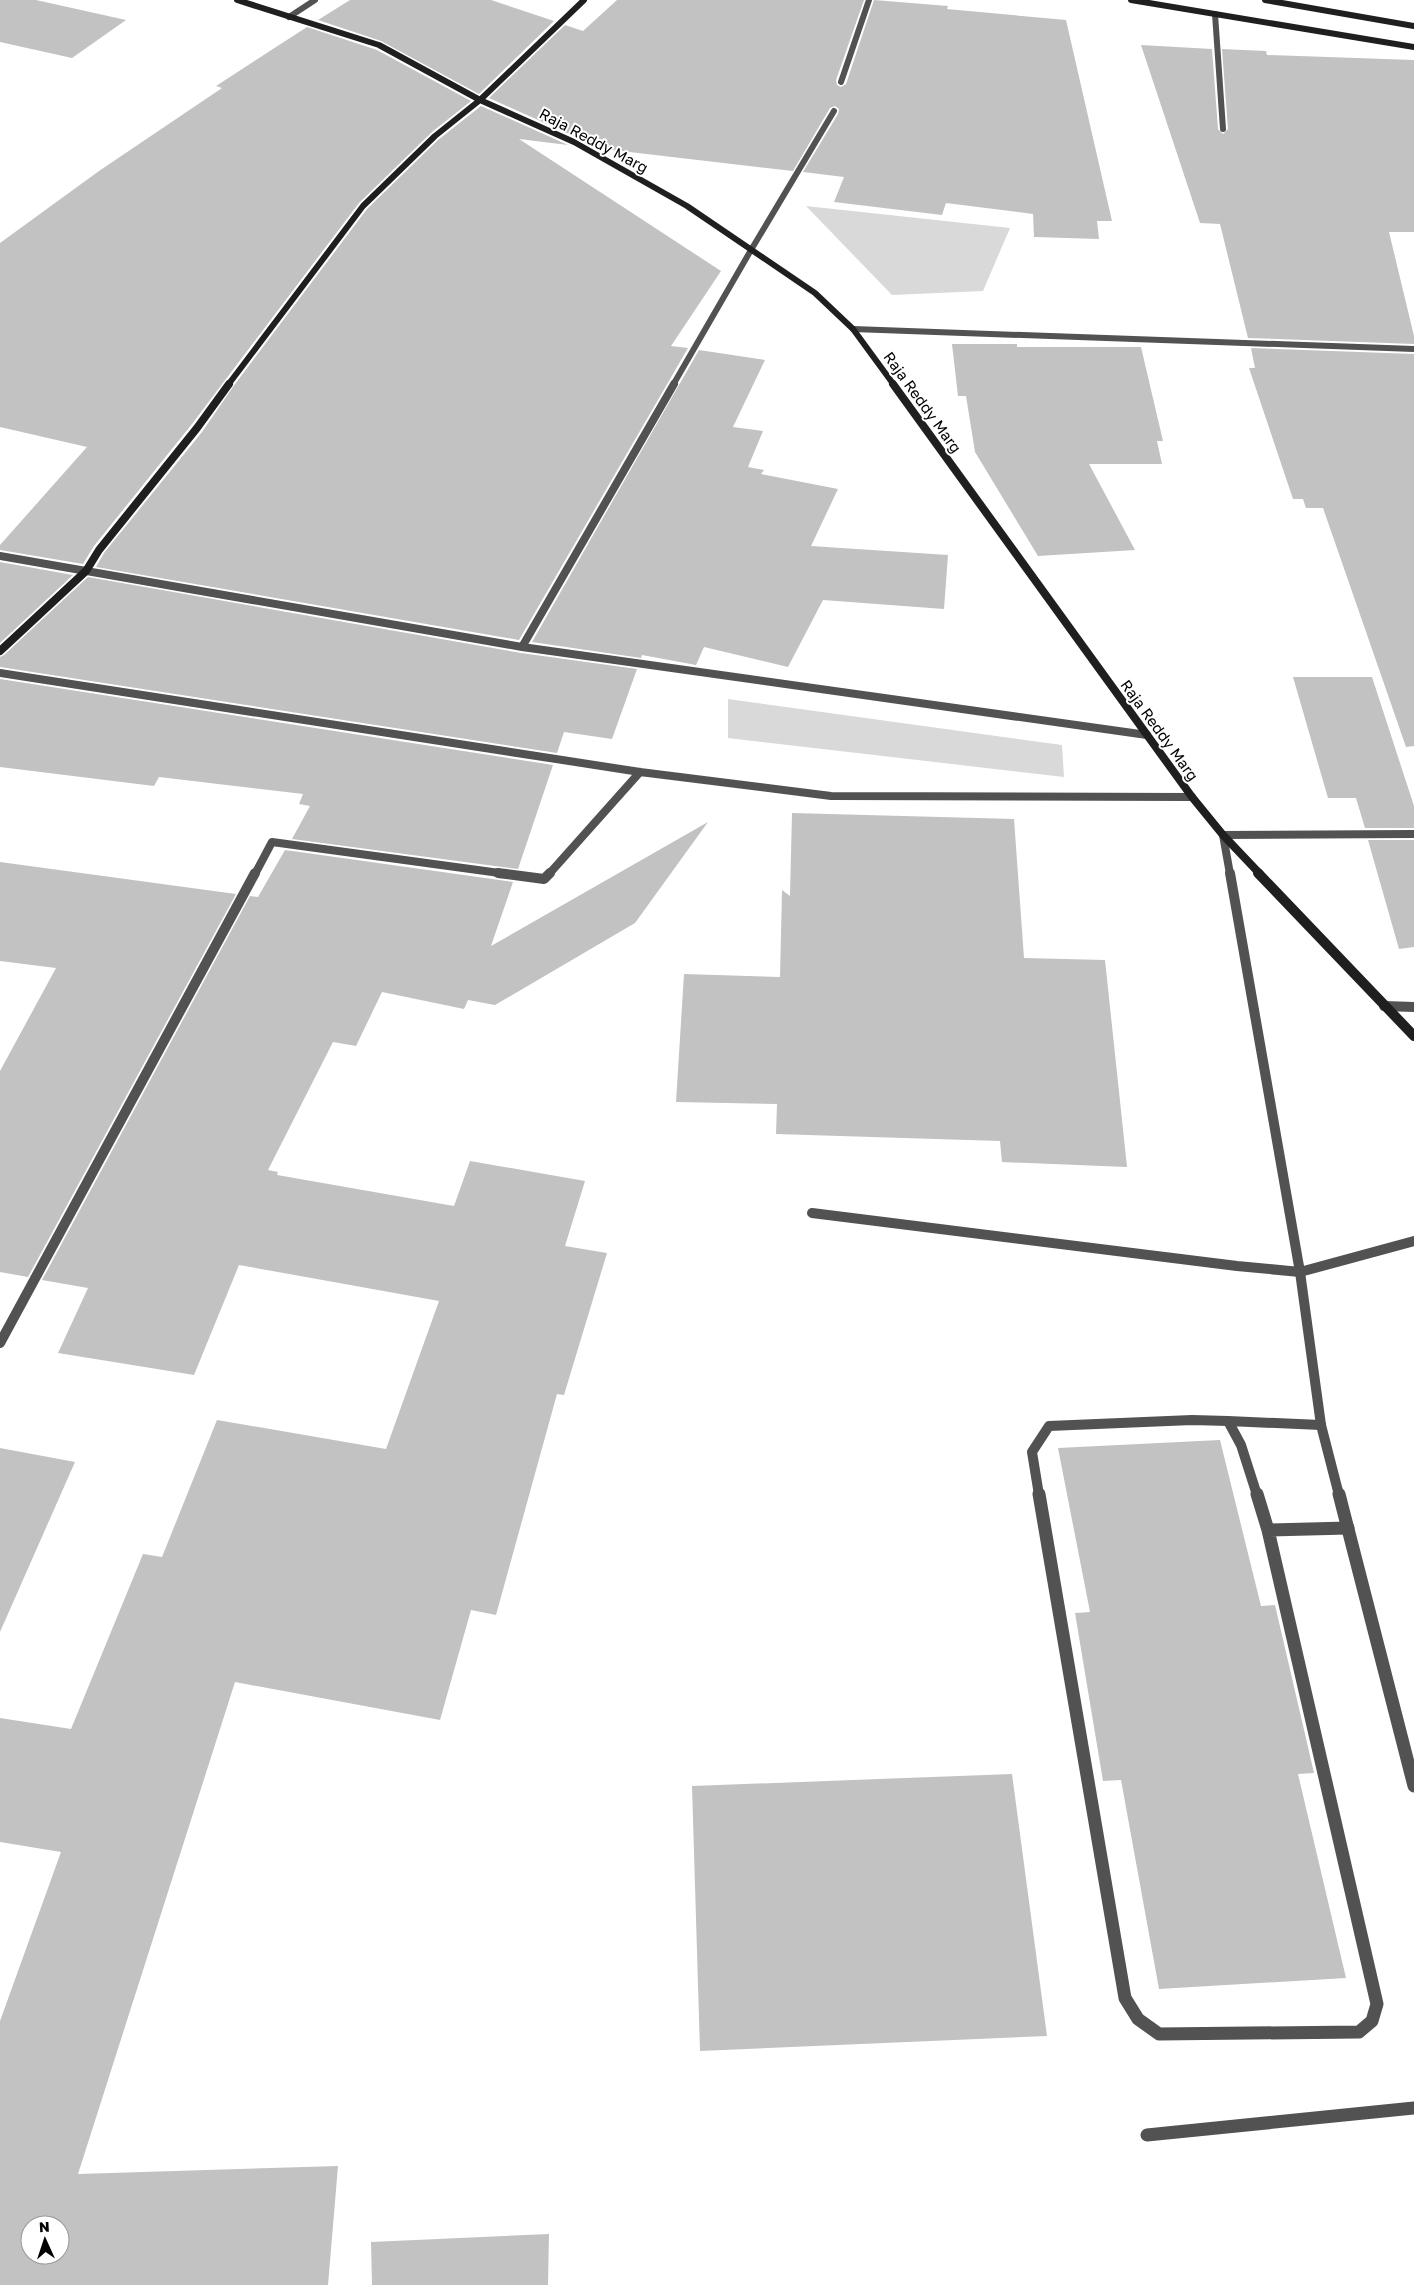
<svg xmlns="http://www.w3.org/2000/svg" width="1414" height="2285" font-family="'Golos Text',sans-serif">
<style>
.green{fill:#d9d9d9}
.building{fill:#c2c2c2;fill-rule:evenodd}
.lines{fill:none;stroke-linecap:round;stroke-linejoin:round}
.lane-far2{stroke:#525252;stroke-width:6}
.lane-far1{stroke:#525252;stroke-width:10}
.lane{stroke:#525252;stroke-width:13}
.street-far3{stroke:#525252;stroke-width:6}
.street-far2{stroke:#525252;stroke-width:8}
.street-far1{stroke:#525252;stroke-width:10}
.street{stroke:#525252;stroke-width:13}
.secondary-far2{stroke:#1f1f1f;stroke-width:6}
.secondary-far1{stroke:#1f1f1f;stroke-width:8}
.secondary{stroke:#1f1f1f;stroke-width:10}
.labels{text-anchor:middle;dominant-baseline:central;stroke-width:4;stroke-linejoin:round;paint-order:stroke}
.far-street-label{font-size:15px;fill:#000;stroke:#fff}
</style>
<rect width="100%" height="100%" fill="#fff"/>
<path class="green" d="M806,206l204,22 -27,63 -91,4z
M728,699l334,46 2,32 -336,-39z"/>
<path class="building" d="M0,0h36l90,20 -54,38 -72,-16z
M350,0h141l63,21 -75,73 -98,-53 -63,-21z
M617,0h247l-28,80 1,5 4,2 5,-3 28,-84 74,6 -1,3 119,11 46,201h-15l2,18 -65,-2 -1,-23 -87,-11 -4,12 -108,-13 10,-25 -41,-5 35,-58 1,-5 -4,-3 -5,2 -37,63 -198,-23 -19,-11 -87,-39 76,-73 18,6z
M307,27l70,23 94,51 -39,31 -73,71 -167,221 -98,122 -11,18 -83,-14v-5l87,-98 -87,-20v-184l99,-72 123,-83 -6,-2z
M1141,45l71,4 6,80 5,5 5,-5 -6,-80 44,2 1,4 147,5v172h-25l25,104v8l-166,-6 -28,-114 -20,-1z
M481,106l87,39 -49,-6 202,132 -50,75 17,2 -169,292 -423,-73 8,-14 98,-121 33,-48 132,-175 71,-69z
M952,344h65v3h124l22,94h-6l5,23h-73l46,86 -97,6 -63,-104 -9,-56h-8z
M1251,348l163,6v392l-8,1 -83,-239h-17l-3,-9h-10l-44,-131h6z
M699,350l66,10 -32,67 30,4 -15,36 16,3 -3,4 77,15 -27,57 137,9 -4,54 -121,-9 -35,67 -84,-20 -8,18 -54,-10 -1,3 -109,-16z
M0,562l73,13 -73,68z
M88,577l433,76 116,16 -25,70 -48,-7 -7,21 -557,-86v-10l4,-2z
M1293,677h79l42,129v22h-49l-9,-30h-28z
M0,679l553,86 -35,104 -226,-30 18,-33 -11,-2 4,-10 -144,-17 -5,9 -154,-19z
M792,813l222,6 10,139 81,2 22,207 -125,-5 -2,-21 -224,-7 1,-30 -101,-2 8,-128 96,3 2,-87 8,6z
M708,822l-73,101 -140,82 -27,-5 -4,9 -82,-17 -26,54 -23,-4 -65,128 10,2 -1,3 177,31 16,-45 115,20 -20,65 42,7 -43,142 -7,-1 -61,221 -25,-5 -31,110 -205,-38 -157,492 260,-8 -10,119h-328v-264l61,-169 -61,-10v-124l71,11 72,-175 19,3 55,-137 169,29 53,-148 -200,-36 -45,110 -136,-22 30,-65 -46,-8 208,-384 8,1 27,-47 228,32 -22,64zM30,2225h30v30h-30z
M1368,840h46v107l-15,2z
M0,862l236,32 -208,383 -28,-5v-201l56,-103 -56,-7z
M1220,1440l41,166 14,-1 39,168 -16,1 48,204 -187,11 -38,-209 -18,1 -28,-168 15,-1 -32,-164z
M0,1448l75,14 -75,170z
M1012,1774l35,262 -347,15 -8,-265z
M549,2234l-1,51h-176l-1,-43z"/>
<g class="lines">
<path class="lane-far2" d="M841,82l28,-82
M751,250l83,-139"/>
<path class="lane-far1" d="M1384,1006l30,1
M812,1213l425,53 63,6
M1228,1421l93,4
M1039,1495l-7,-43 17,-26 143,-6 36,1 13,24 16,50"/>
<path class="lane" d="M1039,1494l86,504 13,21 21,15 200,-2 13,-11 5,-17 -109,-474
M1257,1494l11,36
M1268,1530l80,-2"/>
<path class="street-far3" d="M1215,14l8,115
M289,17l26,-17
M853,329l561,20
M673,385l78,-135"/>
<path class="street-far2" d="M0,556l522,91 152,-263
M522,647l625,88
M0,673l640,99 191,24 361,1
M255,874l17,-32 235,32
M549,874l91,-102
M1230,874l-7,-39 191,-1"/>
<path class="street-far1" d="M498,873l46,6 6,-6
M1230,873l70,399 21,153 18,70
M1300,1272l114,-31
M0,1343l255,-470"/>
<path class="street" d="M1339,1494l75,292
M1147,2135l267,-27"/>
<path class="secondary-far2" d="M237,0l142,45 101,55 94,42 113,64 128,87 38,36 41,56
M1131,0l283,47
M1265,0l149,26
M228,385l135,-179 72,-70 45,-36 104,-100"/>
<path class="secondary-far1" d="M893,384l299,413 31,38 37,39
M0,651l86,-80 13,-21 98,-122 32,-44"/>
<path class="secondary" d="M1258,873l156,163"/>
</g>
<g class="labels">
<g class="far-street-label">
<text transform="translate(594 140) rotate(28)">Raja Reddy Marg</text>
<text transform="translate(923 402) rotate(54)">Raja Reddy Marg</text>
<text transform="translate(1160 730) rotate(54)">Raja Reddy Marg</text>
</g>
</g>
<g transform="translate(45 2240) rotate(357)"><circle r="24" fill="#ffffff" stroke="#999999"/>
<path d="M0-4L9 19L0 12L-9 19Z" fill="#000000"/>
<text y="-8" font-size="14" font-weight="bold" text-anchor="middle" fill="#000000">N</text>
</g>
</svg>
